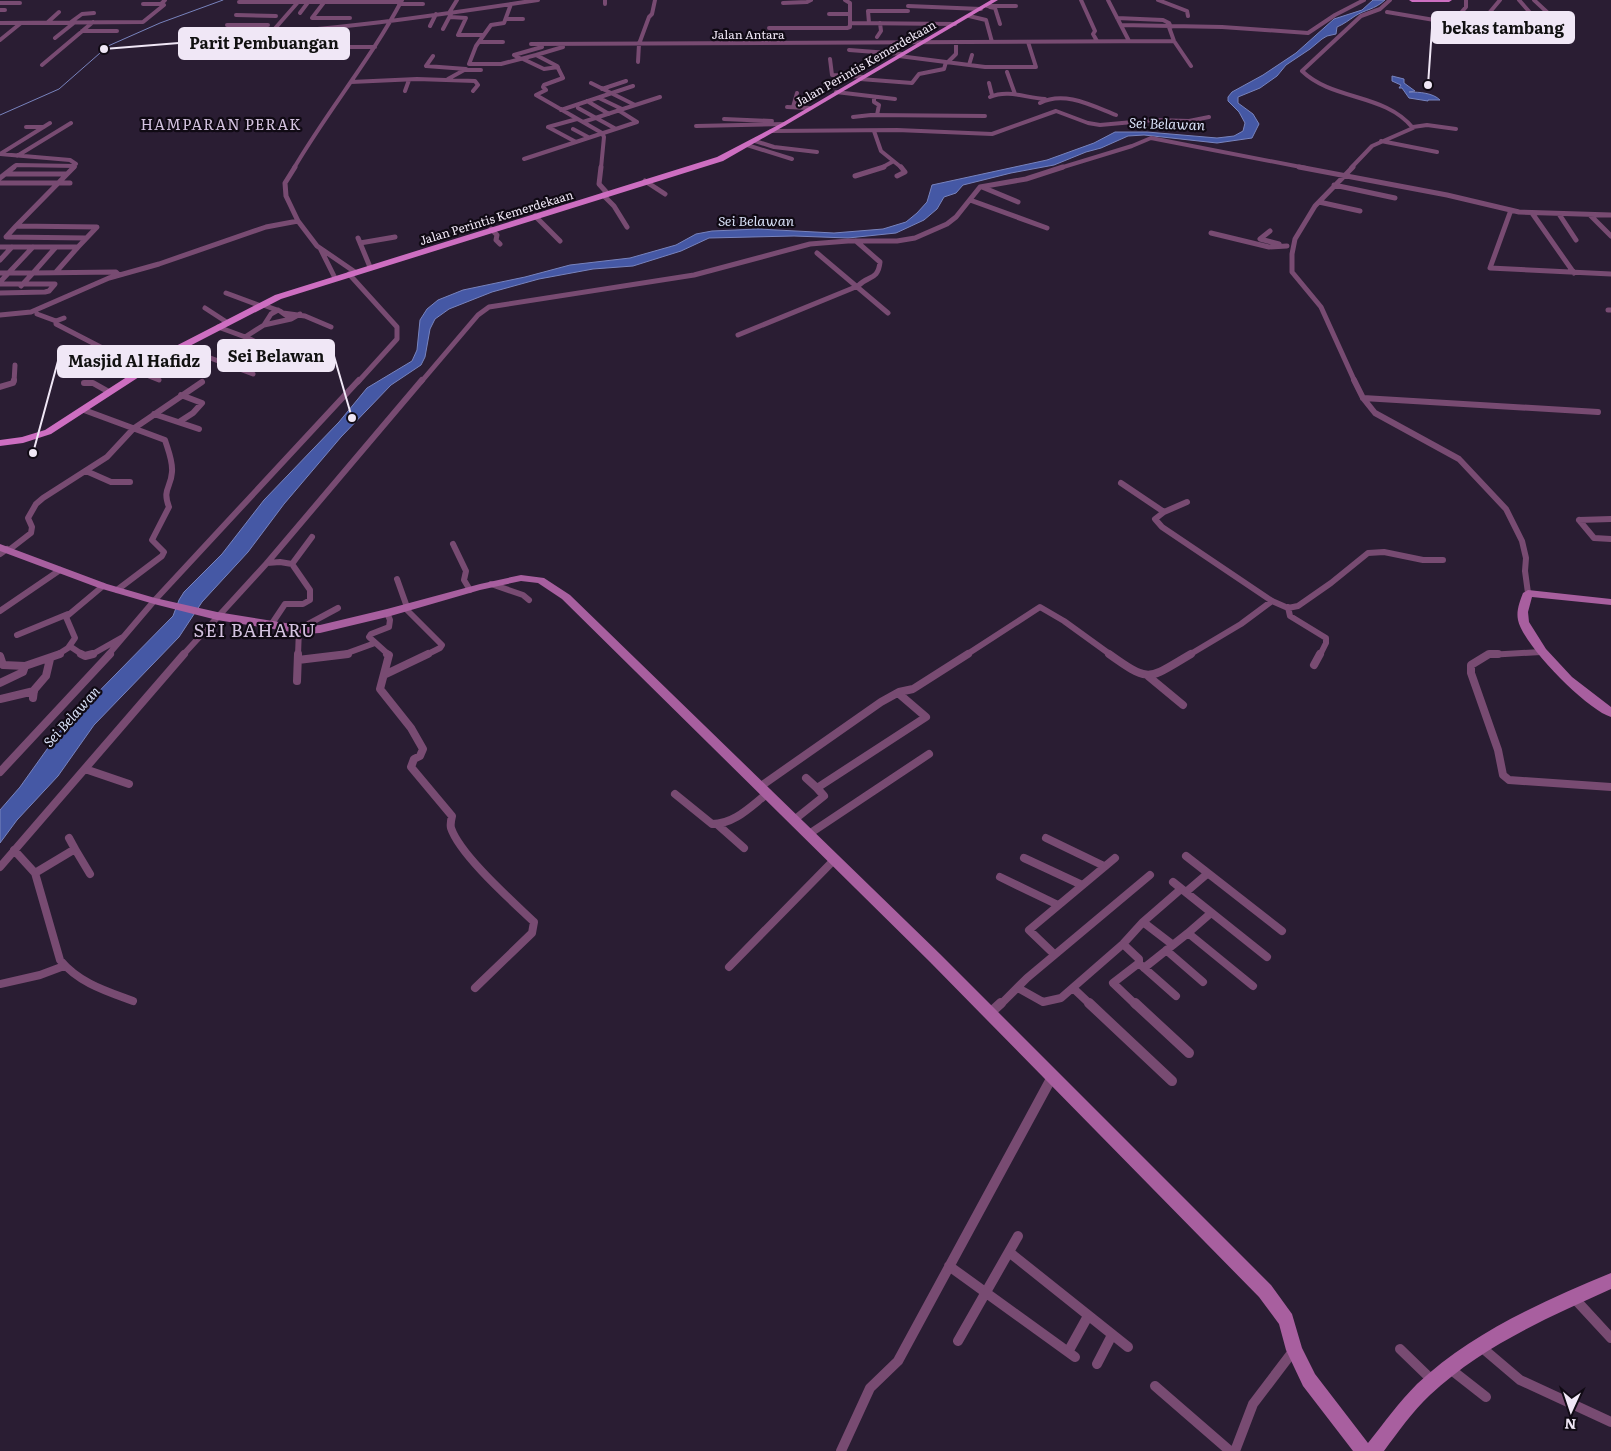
<svg xmlns="http://www.w3.org/2000/svg" width="1611" height="1451" font-family="Literata,serif">
<style>
.water{fill:#4558a5;stroke:#7883bd}
.lines{fill:none;stroke-linecap:round;stroke-linejoin:round}
.stream{stroke:#7883bd;stroke-width:1}
.street-far4{stroke:#784b72;stroke-width:4}
.street-far3{stroke:#784b72;stroke-width:5}
.street-far2{stroke:#784b72;stroke-width:6}
.street-far1{stroke:#784b72;stroke-width:8}
.street{stroke:#784b72;stroke-width:10}
.secondary{fill:#a85f9f;fill-rule:evenodd}
.primary{fill:#cd6ec1;fill-rule:evenodd}
.labels{text-anchor:middle;dominant-baseline:central;stroke-width:4.5;stroke-linejoin:round;paint-order:stroke}
.far-street-label{font-size:12px;fill:#f0e7f6;stroke:#100a14}
.far-water-label{font-size:14px;font-style:italic;fill:#d7dff5;stroke:#100a14}
.far-quarter-label{font-size:15px;letter-spacing:1px;fill:#d3c2df;stroke:#100a14}
.quarter-label{font-size:18px;letter-spacing:1px;fill:#d3c2df;stroke:#100a14}
.leader{fill:none;stroke:#f0e7f6;stroke-width:2}
.callout-dot{fill:#f0e7f6;stroke:#100a14;stroke-width:2}
.callout{fill:#f0e7f6;stroke:#f0e7f6;stroke-width:2}
.callout-label{font-size:16px;text-anchor:middle;font-weight:bold;fill:#111}
</style>
<rect width="100%" height="100%" fill="#2a1d33"/>
<path class="water" d="M1373,0h12c-11,10 -19,9 -30,16 -6,4 -11,8 -18,11l-1,7 -9,2 -5,3 -12,10 -24,16 -9,11 -17,12 -22,9v6l15,11 6,10 -7,14 -35,5 -73,-8 -16,1 -27,12 -15,4 -32,13 -43,8 -48,12 -7,8 -12,4 -7,12 -13,11 -28,13 -48,5 -54,-2 -85,2 -28,13 -48,15 -40,3 -54,10 -47,13 -43,17 -14,10 -5,10 -5,28 -4,8 -30,20 -50,52 -57,67 -36,48 -46,50 -23,35 -85,88 -36,51 -41,44 -17,23v-33l20,-23 40,-56 113,-115 6,-16 5,-8 38,-38 42,-54 75,-78 28,-34 45,-27 5,-11 3,-30 7,-11 11,-9 25,-10 62,-13 45,-12 60,-7 46,-13 20,-11 16,-3 46,-2 76,4 49,-4 23,-7 11,-9 10,-11 5,-17 115,-25 47,-17 21,-11h32l70,6 17,-2 9,-5 2,-8 -6,-11 -11,-11v-4l4,-5 31,-17 33,-22 38,-34 28,-9z
M1392,76l12,3v4l11,8 -6,1c11,0 24,1 31,8h-12v1l-19,-3 -7,-10h-3l2,-3 -9,-4z"/>
<g class="lines">
<path class="stream" d="M0,115l59,-26 49,-43 52,-23 63,-23"/>
<path class="street-far4" d="M605,0v4
M845,0l5,3v20
M1081,0l14,31 -2,3 4,7
M1108,0l21,41
M1158,0l29,11 1,5
M1466,0v7l-14,16 16,3 8,-7
M1519,0l14,16
M1534,0l14,13
M325,1l-13,17h38
M239,2h162
M0,3h20
M783,3l24,-1 4,-2
M143,4h18
M399,4h24
M511,4l-7,19 -13,2 -15,21 -7,18h32l35,-9 21,11 6,12 -19,7 -1,2 3,3 -10,5 66,38 2,4 -3,31
M908,6l73,3
M987,6h29
M990,7l5,1 5,16
M0,10h5
M1387,12l65,11
M300,13l9,-12
M449,13l8,-13
M829,14h21
M236,15l40,1
M1458,15l14,2
M969,16l17,4 6,22
M450,17l16,1 -8,17h26
M1488,17l45,-1
M1117,18l46,2 6,3 2,4
M506,19h17
M48,22l11,-10
M71,22l11,-8 12,-1
M0,23l143,-1 21,-17 -3,-1 4,-4
M869,23l-1,-12h40
M1480,24l20,-24
M227,25h41
M1121,25l101,2 86,6 27,-18 29,-15
M430,26l6,-12
M1169,27l5,14 17,25
M769,28h78l3,-1v-4l105,1
M443,29l8,-15
M82,31h35
M194,37c116,-3 230,-20 344,-37
M877,37l4,-6 -1,-8
M55,38l20,-16
M0,40l21,-17
M264,41l35,-40
M480,42h23
M531,44l643,-3
M334,47h41
M849,50l53,4
M536,55l27,-8
M433,56l-7,10 40,3 -18,10
M899,56l86,11h51l-8,-25
M521,59l-7,-4 28,-8
M523,59l21,10 14,-2
M830,59l2,16 32,2
M638,62l1,-18 10,-27 3,-3 3,-14
M948,62l8,-8v-12
M42,65l51,-43
M969,65l3,-10
M466,70h15
M1007,72l8,22
M860,79l52,4 7,-9 25,-5 2,-7
M351,82l66,-3 58,2 3,4 -5,6
M591,83l44,22
M989,83l3,12
M602,89l24,-8
M405,91l4,-11
M836,92l59,7
M874,97v5l5,3 -2,10
M990,97c18,-8 36,1 55,2
M599,98l23,11
M587,101l22,13
M1040,103c24,-13 53,3 76,12
M787,107l22,1
M793,107l4,-14
M578,108l38,21
M561,110l72,-24
M618,110l19,12
M853,117l18,-2 114,1
M724,119l48,2
M583,122l77,-25
M696,126l88,-2
M26,127h18
M548,127l28,15
M548,127l29,-8
M1413,127l14,-2 29,4
M573,129l15,8
M771,131l126,-1 95,4 64,-23 32,12 12,2 55,-5 34,1 20,-4
M874,131l7,20 21,17
M755,141l19,6 43,5
M1381,141l56,11
M747,145l45,14
M0,154l70,6 6,4
M0,154l50,-31
M17,156l54,-33
M524,159l113,-37
M13,168l3,-3 59,1 -2,2
M294,168c34,-58 77,-109 108,-168
M881,168l11,-6
M1060,168l72,-22 19,-8 155,30
M1351,168l21,-22 41,-18c-28,-35 -80,-27 -111,-57l59,-55 19,-7 10,-9"/>
<path class="street-far3" d="M295,167l-10,16 1,13 12,25 19,25 38,26
M601,167l-2,17 9,10
M1299,167l148,28 72,17 92,3
M1353,167l-38,39 -20,33 -3,15v18l29,35 34,75
M5,174h62
M855,176l29,-9
M897,176l8,-4 -4,-5
M0,178l14,-11
M645,181l20,13
M0,183h70
M1334,185l61,13
M982,187l36,15
M603,195l11,11 13,21
M970,200l77,28
M1319,202l41,9
M1511,210l-21,58 121,6
M1532,213l42,60
M1559,214l17,26
M1590,215l21,21
M535,216l25,25
M16,226l58,-59
M491,229l6,6 -1,5 4,4
M1270,231l-10,8 19,5
M1211,233l58,14 18,-1
M86,238l-80,-1 10,-11 81,1 -19,20h-22l-23,26 83,-1 3,3
M358,238l12,29
M360,243l35,-6
M0,247h56
M321,250l14,28
M817,253l71,60
M0,260l12,-13
M56,272l22,-25
M0,273h33l-12,13
M349,274l48,53v12l-39,43
M0,282l33,-35
M0,284h55l-6,7 -4,1 -45,1
M226,293l35,13
M263,305l17,6 11,8 9,-5
M205,308l23,15
M1608,310h3
M283,313l22,3 26,11
M37,314l19,7
M0,315l31,-3 78,-34 50,-14 107,-37 32,-6
M64,318l-8,3v3l87,45
M264,325l27,-6
M218,327l30,11 28,14
M738,335l120,-49c10,-11 20,-5 22,-24l-24,-21
M245,337l19,-12 7,-11 7,-4
M181,347l72,27
M222,363l36,-19
M139,372l20,8
M14,382l1,-17
M421,382l57,-67 11,-8 205,-32 116,-31 38,-3h49l18,-3 32,-14 9,-7 24,-30 46,-8 37,-12"/>
<path class="street-far2" d="M1354,380l9,18 12,15 84,46 47,50 16,32 4,17 -1,13 3,22
M84,383h9l16,9
M0,387l13,-4 1,-3
M1363,398l235,14
M84,410l81,30c3,10 8,21 7,32 -1,16 -10,17 -3,35l-17,33 12,12 -2,4 -45,34
M154,414l45,15
M179,422l14,-9 9,-10 -21,-8
M86,471l25,11h19
M1121,483l43,29 -9,7 7,8 110,74 16,7 10,-2 33,-23 37,-30 16,-1 39,8h20
M1164,512l23,-10
M1579,520l15,18 17,1
M1579,520l32,-1
M453,544l13,27 -2,9 6,10
M9,550l22,-17 1,-6 -4,-9 8,-14 7,-6 64,-41 26,-28 69,-47
M0,554l7,-5
M267,563l13,-1 12,2 18,26v10l-7,4h-18l-14,21
M292,564l20,-27
M397,579l10,28
M491,584l32,11 6,5
M1288,607l2,9 36,22v5l-6,12
M405,608l37,37 -2,3 -14,7
M0,611l60,-41
M387,613l3,7 -1,7 -18,7 -2,3 20,18
M17,635l51,-21
M71,647l12,8
M57,655l11,-7 7,-10 -9,-21 37,-31
M91,655l30,-17
M108,655l46,-54 205,-221
M183,655l84,-92 155,-183
M298,655l1,-26 39,-21
M342,655l33,-12
M966,655l74,-48 24,14 47,34
M1189,655l52,-31 31,-23
M1488,655l53,-3"/>
<path class="street-far1" d="M81,654l4,2 8,-2
M387,654l2,1 -9,34 31,39 12,21 -3,7 -6,3 -3,8 41,49c-1,4 -2,8 -1,12 9,27 61,73 83,94l-2,11 -57,55
M1109,654c42,30 39,25 82,0
M1498,654h-9l-18,11v8l27,77 5,25 6,5 102,7
M0,656l3,9 22,1
M298,660l50,-6
M1314,665l6,-11
M384,675l44,-21
M1148,676l35,29
M297,681l1,-27
M0,683l23,-11 2,-6 35,-12
M33,698l1,-8 12,-14 4,-17
M0,699l34,-8
M85,769l44,15
M0,772l110,-118
M806,778l11,10
M761,786l120,-84 18,-10 14,-3 55,-35
M675,794l37,30c23,0 39,-18 56,-31
M794,820l30,-24 -7,-8 109,-71 -28,-24
M718,825l26,23
M809,834l120,-80
M69,838l6,11
M1046,838l58,28
M14,850l21,23 25,87c19,23 46,31 73,41
M1186,856l96,75
M1024,858l58,27
M0,867l184,-213
M35,873l40,-24 15,25
M1000,877l58,28
M1173,882l94,75
M1186,892l21,-18
M1143,922l30,23
M1188,933l23,-20
M1123,944l16,15v4l-26,20 23,22
M1166,950l37,32
M1054,954l-25,-24 86,-72
M1142,966l34,30
M729,967l105,-107
M1144,968l44,-35 65,53
M0,984l40,-9 24,-9
M1018,988l25,14 18,-4 62,-54 20,-22 38,-33
M1073,988l18,17
M1000,1005l27,-27 123,-103"/>
<path class="street" d="M1089,1003l83,78
M1135,1003l54,50
M989,1014l12,-11
M1009,1252l119,95
M949,1266l126,91
M1574,1298l37,40
M958,1341l60,-105
M1480,1346l40,34 91,42
M1400,1349l33,32
M1068,1352l20,-36
M1097,1364l15,-29
M1449,1368l37,29
M1155,1386l75,65
M841,1451l29,-63 28,-27 154,-284
M1235,1451l18,-47 41,-54"/>
<path class="secondary" d="M0,544l107,40 48,14 62,14 87,14 16,-1 67,-16 93,-25 41,-9 23,3 26,17 370,359 331,331 21,29 10,34 13,26 53,69c16,-20 31,-41 49,-59 54,-51 126,-83 194,-111v16c-64,29 -129,57 -181,106 -18,17 -32,37 -46,56h-31l-50,-65 -17,-36 -7,-26 -20,-27 -329,-335 -368,-363 -24,-16 -17,-2 -41,9 -93,27 -67,16 -16,1 -87,-14 -63,-16 -55,-16 -99,-37z
M1528,590l83,9v6l-79,-8 -4,15 1,10 17,27 26,28 39,30v10c-24,-7 -88,-72 -93,-97 -2,-9 2,-19 5,-27z"/>
<path class="primary" d="M991,0h7l-212,125 -63,36 -442,138 -105,54 -125,81 -28,9 -23,3v-6l22,-3 23,-7 125,-81 105,-54 442,-138 65,-34z
M1409,0h43l-3,2h-37z"/>
</g>
<g class="labels">
<g class="far-street-label">
<text x="748" y="34">Jalan Antara</text>
<text transform="translate(865 63) rotate(-30)">Jalan Perintis Kemerdekaan</text>
<text transform="translate(496 217) rotate(-17)">Jalan Perintis Kemerdekaan</text>
</g>
<g class="far-water-label">
<text transform="translate(1167 123) rotate(2)">Sei Belawan</text>
<text x="756" y="220">Sei Belawan</text>
<text transform="translate(71 716) rotate(-48)">Sei Belawan</text>
</g>
<g class="far-quarter-label">
<text x="221" y="123">HAMPARAN PERAK</text>
</g>
<g class="quarter-label">
<text x="255" y="629">SEI BAHARU</text>
</g>
</g>
<path class="leader" d="M1428 85L1432 28M104 49L179 43M352 418L334 356M33 453L58 361"/>
<g class="callout-dot">
<circle cx="1428" cy="85" r="5"/>
<circle cx="104" cy="49" r="5"/>
<circle cx="352" cy="418" r="5"/>
<circle cx="33" cy="453" r="5"/>
</g>
<g class="callout">
<rect x="1432" y="12" width="142" height="31" rx="5"/>
<rect x="179" y="28" width="170" height="31" rx="5"/>
<rect x="218" y="340" width="116" height="31" rx="5"/>
<rect x="58" y="346" width="152" height="31" rx="5"/>
</g>
<g class="callout-label">
<text x="1503" y="34">bekas tambang</text>
<text x="264" y="49">Parit Pembuangan</text>
<text x="276" y="362">Sei Belawan</text>
<text x="134" y="367">Masjid Al Hafidz</text>
</g>
<g transform="translate(1571 1411) rotate(183)" stroke="#100a14" stroke-width="4" paint-order="stroke">
<path d="M0-4L9 19L0 12L-9 19Z" fill="#f0e7f6"/>
<text y="-8" font-size="14" font-weight="bold" text-anchor="middle" fill="#f0e7f6">N</text>
</g>
</svg>
